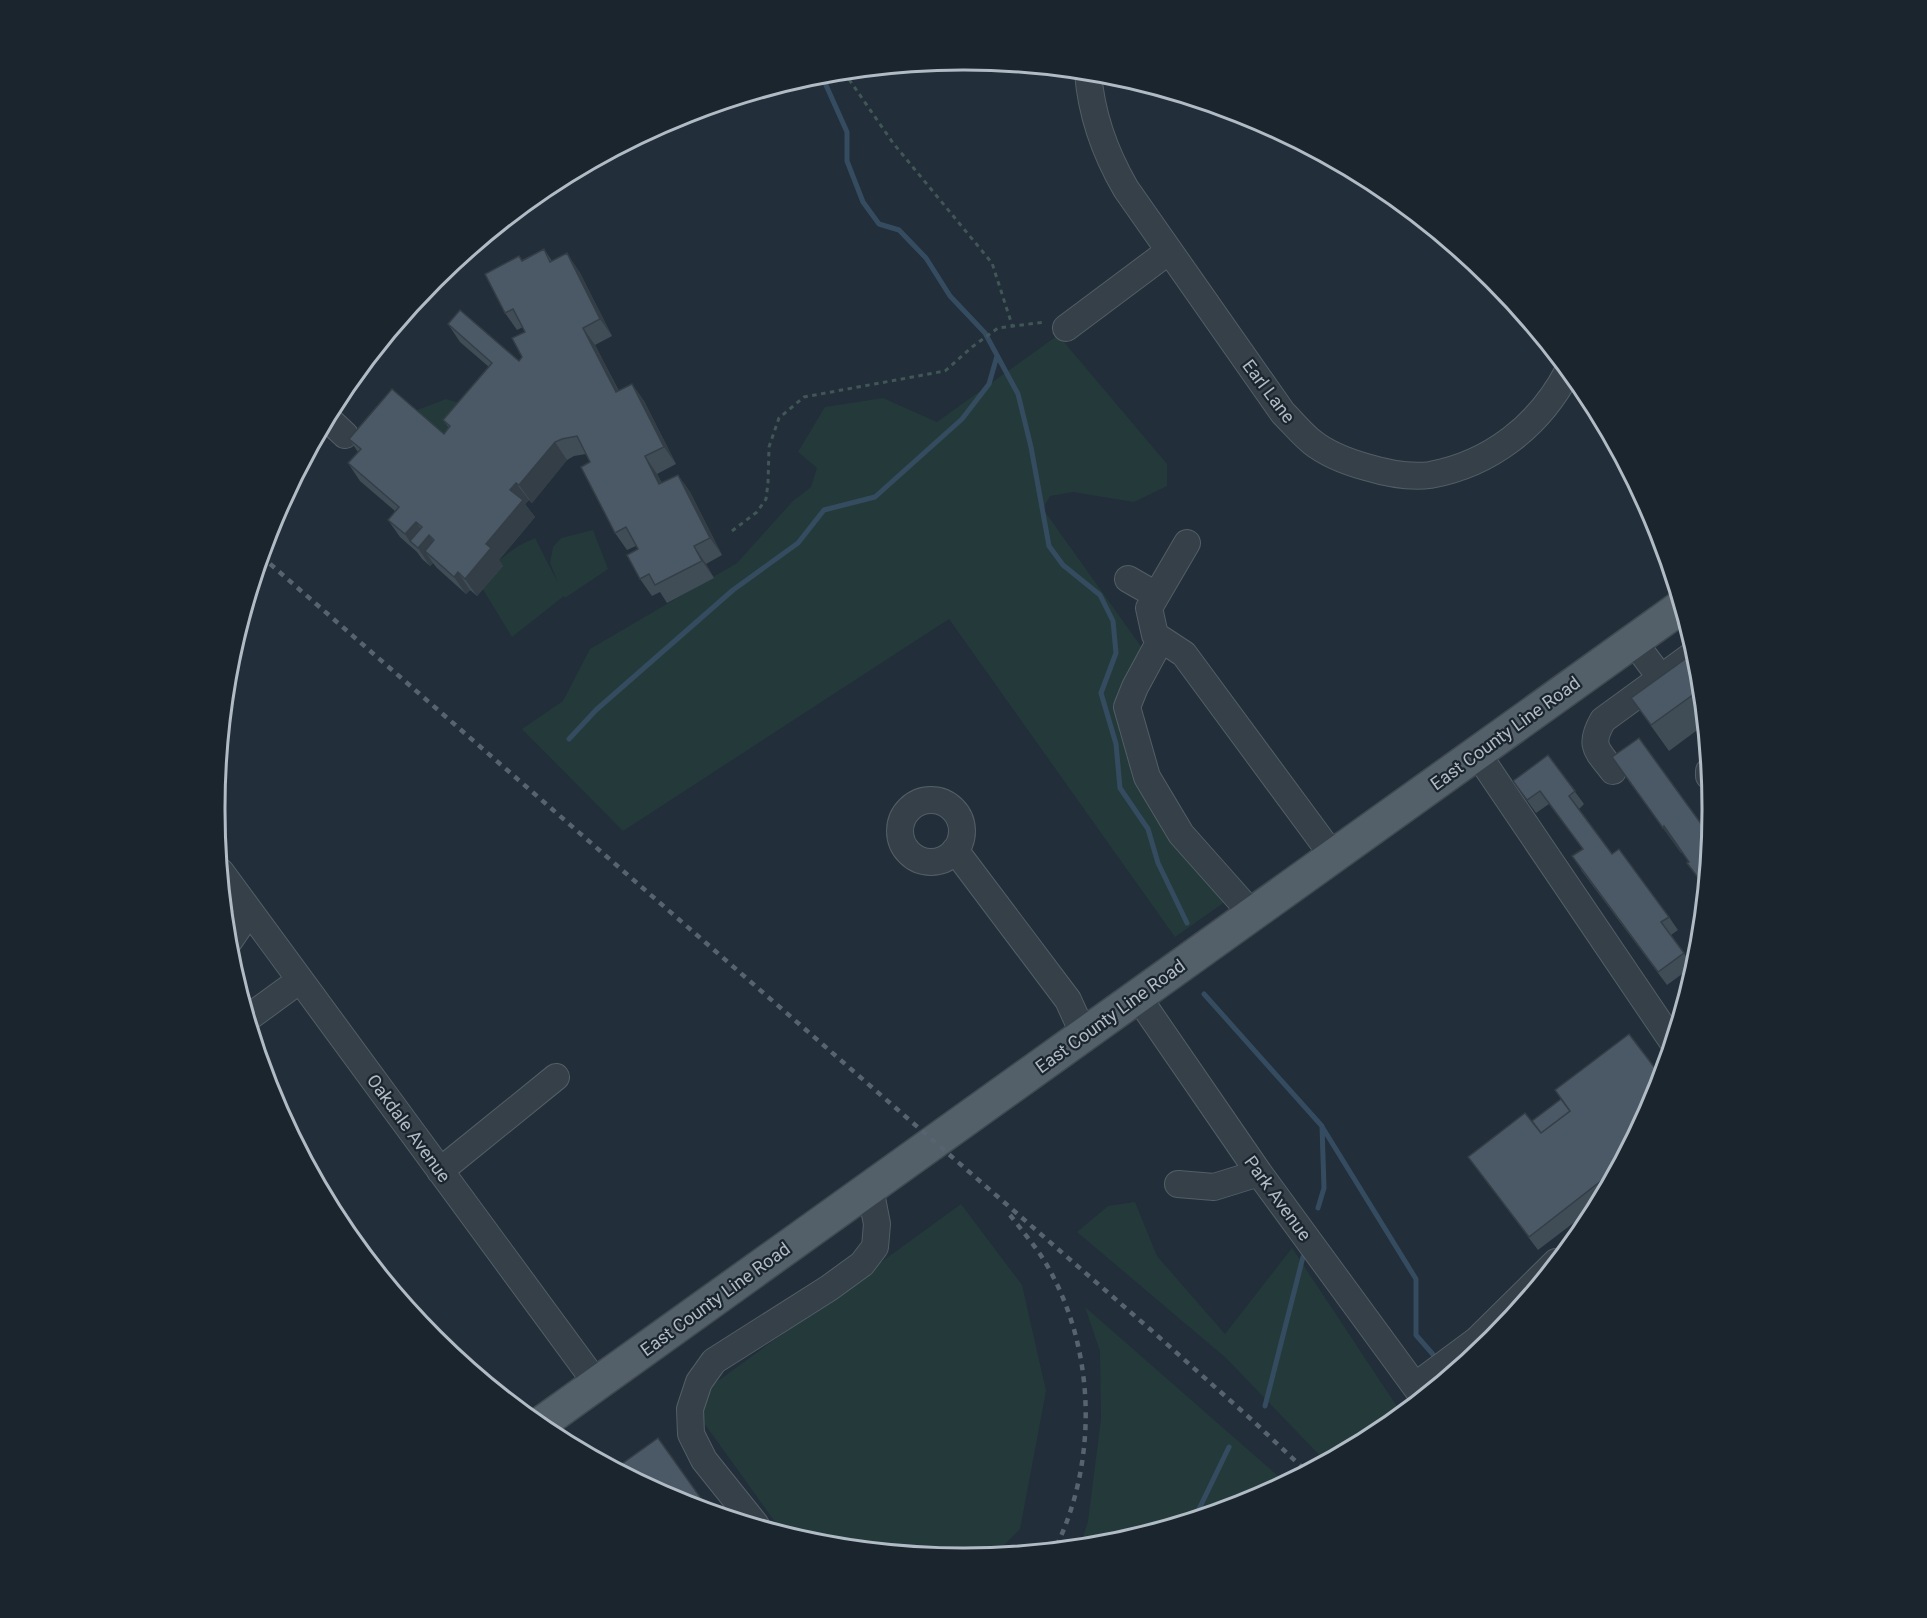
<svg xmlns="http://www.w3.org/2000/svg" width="1927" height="1618" font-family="Roboto,sans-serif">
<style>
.green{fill:#243a3a}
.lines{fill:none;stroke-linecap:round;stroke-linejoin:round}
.stream{stroke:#354c60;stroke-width:5}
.minor-casing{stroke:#535e67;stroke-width:28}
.major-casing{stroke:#3f4952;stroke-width:36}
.path{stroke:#415656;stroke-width:3;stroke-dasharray:4.5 4.5;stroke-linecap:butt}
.minor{stroke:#354049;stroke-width:26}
.major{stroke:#535f69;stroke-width:33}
.rail{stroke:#576470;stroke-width:4.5;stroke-dasharray:6 6;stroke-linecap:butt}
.wall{fill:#404d57}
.shaded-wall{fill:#343e47}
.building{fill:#4a5965;stroke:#343e47;stroke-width:1.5}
.labels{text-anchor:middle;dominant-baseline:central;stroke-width:4.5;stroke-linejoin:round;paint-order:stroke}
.street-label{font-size:18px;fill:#b0bbc5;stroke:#1b252e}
.rim{fill:none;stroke:#b0bbc5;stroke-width:3}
</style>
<rect width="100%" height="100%" fill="#222e39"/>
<path class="green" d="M1058,335l109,129v22l-33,16 -61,-10 -23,4 -7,13 114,160 -26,39 -12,24 33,81 77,86 -54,38 -226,-318 -326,212 -101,-102 41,-28 27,-52 147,-86 56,-62 18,-14 6,-19 -19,-16 27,-45 58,-9 54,24z
M446,399l23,7 -23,52 -47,-41z
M593,530l15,39 -43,29 -1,-2 -52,41 -36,-59 42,-32 17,-8 23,45 -8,-20 3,-16 8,-9z
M1135,1202l22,54 68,78 67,-86 110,166 -23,18 -54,29 -99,-103 -149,-126 31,-26z
M961,1204l61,81 24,106 -26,138 -26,26 -31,3 -146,-14 -34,-11 -94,-131z
M1085,1307l200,175 -35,19 -141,43 -29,3 8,-26 13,-102 -1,-68z"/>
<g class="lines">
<path class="stream" d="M821,74l26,58v29l16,41 16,22 20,6 27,28 24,38 35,37 33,61 13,53 18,99 14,19 37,30 13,26 3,32 -15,40 15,51 4,44 28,41 10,34 29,60
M569,739l27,-29 137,-120 65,-47 26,-33 51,-13 87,-78 27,-35 8,-28
M1204,994l117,131 95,154v56l21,24
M1318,1208l6,-20 -2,-62
M1265,1406l38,-149
M1198,1517l1,-8 30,-62"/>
<defs>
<path id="minor" d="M1088,72c3,42 17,81 38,117l157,224c10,10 19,21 29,29 15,12 36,20 54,25 20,6 43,11 64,8 61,-11 110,-50 138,-104
M1066,328l103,-77
M327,418l18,17
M1187,543l-38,65 6,27 29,19 149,202
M1128,579l28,16
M1161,639l-26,48 -8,20 20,70 34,57 72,81
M1633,641l28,37
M1477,753l195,288
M1613,771c-16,-21 -25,-25 -10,-51l92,-67
M1709,771v5
M900 831a31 31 0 1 1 62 0a31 31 0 1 1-62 0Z
M955,850l113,150 16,35
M221,872l376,512
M228,943l21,-31
M1138,997l121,176 164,224
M248,1018l52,-38
M440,1171l116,-94
M1178,1184l36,3 45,-14
M1415,1386l62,-46 79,-78
M756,1525l-52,-65 -13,-26 -1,-25 9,-27 15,-21 115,-73 33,-24 13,-17 2,-23 -7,-36"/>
<path id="major" d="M539,1425l1142,-818"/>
</defs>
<use href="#minor" class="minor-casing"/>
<use href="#major" class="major-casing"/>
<path class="path" d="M844,72l49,71 99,120 20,62
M732,531l25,-19 9,-13 2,-16 1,-36 10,-29 25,-21 141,-26 27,-24 26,-19 47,-6"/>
<use href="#minor" class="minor"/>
<use href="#major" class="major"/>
<path class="rail" d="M261,556l890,774 101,90 54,51
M1010,1215c13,17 28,34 38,52 48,85 50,195 7,282"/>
</g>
<path class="wall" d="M544,249l8,12 27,10 33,65 -17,9 24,46 13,-7 12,17 32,63 -19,10 5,9 16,-8 12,17 32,63 -16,9 8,14 -47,25 -7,-11 -8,4 -12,-17 -2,-30 -2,-3 -9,4 -12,-17 -25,-71 -4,-8 -12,2 -7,4 -35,43 -3,-3 -4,4 10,13 -36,43 4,6 -26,30 -7,-6 -4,4 -29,-26 -4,-5 -3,3 -8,-7 -5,-7 -17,-15 -12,-17 7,-9 -35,-30 -12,-18 10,-11 -9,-13 95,-5 5,-6 -6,-8 46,-53 -29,-25 -12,-18 71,37 3,-4 3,-25 -2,-5 -6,3 -12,-17 14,-57 3,4z
M1698,663l6,62 -35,26 -38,-53z
M1548,755l36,49 -5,5 33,45 57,63 9,13 -7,5 22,31 -26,19 -86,-115 2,-21 -34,-45 -13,9 -23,-32z
M1612,757l98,79 -5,52 -18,-25 2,-1 -7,-10 -1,1z
M1655,1096l-58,109 -59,45 -70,-93 64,-36z"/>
<path class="shaded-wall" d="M567,253l12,18 33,65 -12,-17z
M583,328l12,17 33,65 -12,-18z
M632,384l12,17 32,63 -12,-17z
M555,442l12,18 -35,43 -13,-18z
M645,456l12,18 15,28 -13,-18z
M678,475l12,17 32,63 -12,-17z
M516,483l13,17 -4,4 10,13 -36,43 4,6 -26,30 -12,-17 21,-35 24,-54z
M416,522l11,16 2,-3 12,18 -16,-2 8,12 -3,3 -12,-18 -8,-6 -5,-8z
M694,546l12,18 8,14 -12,-17z
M458,572l12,18 -4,4 -12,-17z
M1664,826l18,26 -1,1 -18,-25z"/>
<path class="building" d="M544,249l6,13 17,-9 33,66 -17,9 33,64 16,-8 32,63 -19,9 14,28 19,-9 32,63 -16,8 8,15 -47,24 -6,-11 -9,5 -13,-24 11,-6 -12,-22 -11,6 -34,-66 9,-5 -13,-26 -15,3 -7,3 -36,43 -3,-2 -6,7 13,10 -37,44 5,4 -26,31 -7,-7 -4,5 -29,-26 9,-11 -5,-5 -11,13 -8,-7 12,-14 -6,-5 -11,12 -17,-14 11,-13 -51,-44 13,-14 -12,-10 43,-50 52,45 6,-8 -7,-6 49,-57 -44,-39 12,-14 59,51 3,-4 -10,-19 13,-6 -12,-23 -8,4 -20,-39 34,-18 3,5z
M1695,652l3,11 3,26 -50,36 -20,-27z
M1639,738l71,98 -5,51 -18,-24 2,-1 -25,-36 -1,2 -51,-71z
M1548,755l27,36 -6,5 43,58 7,-5 50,68 -8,5 23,31 -26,19 -86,-116 11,-7 -43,-58 -13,9 -14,-19z
M1629,1034l32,42 -6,20 -40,74 -86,67 -61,-80 57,-44 16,20 29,-22 -15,-21z
M1561,1099l9,12 -29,22 -9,-12z
M658,1438l52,73 -33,-10 -61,-33z"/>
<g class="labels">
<g class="street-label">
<text transform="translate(1269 391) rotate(53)">Earl Lane</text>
<text transform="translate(1505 733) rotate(-36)">East County Line Road</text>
<text transform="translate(1110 1016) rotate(-36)">East County Line Road</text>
<text transform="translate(409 1128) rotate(54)">Oakdale Avenue</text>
<text transform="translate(1278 1198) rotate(54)">Park Avenue</text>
<text transform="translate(715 1299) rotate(-36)">East County Line Road</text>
</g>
</g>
<path d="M0 0H1927V1618H0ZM963 70H964A738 738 0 0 1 1702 808V810A738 738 0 0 1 964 1548H963A738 738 0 0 1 225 810V808A738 738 0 0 1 963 70Z" fill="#1b252e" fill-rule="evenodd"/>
<path class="rim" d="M963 70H964A738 738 0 0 1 1702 808V810A738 738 0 0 1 964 1548H963A738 738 0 0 1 225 810V808A738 738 0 0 1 963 70Z"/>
</svg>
